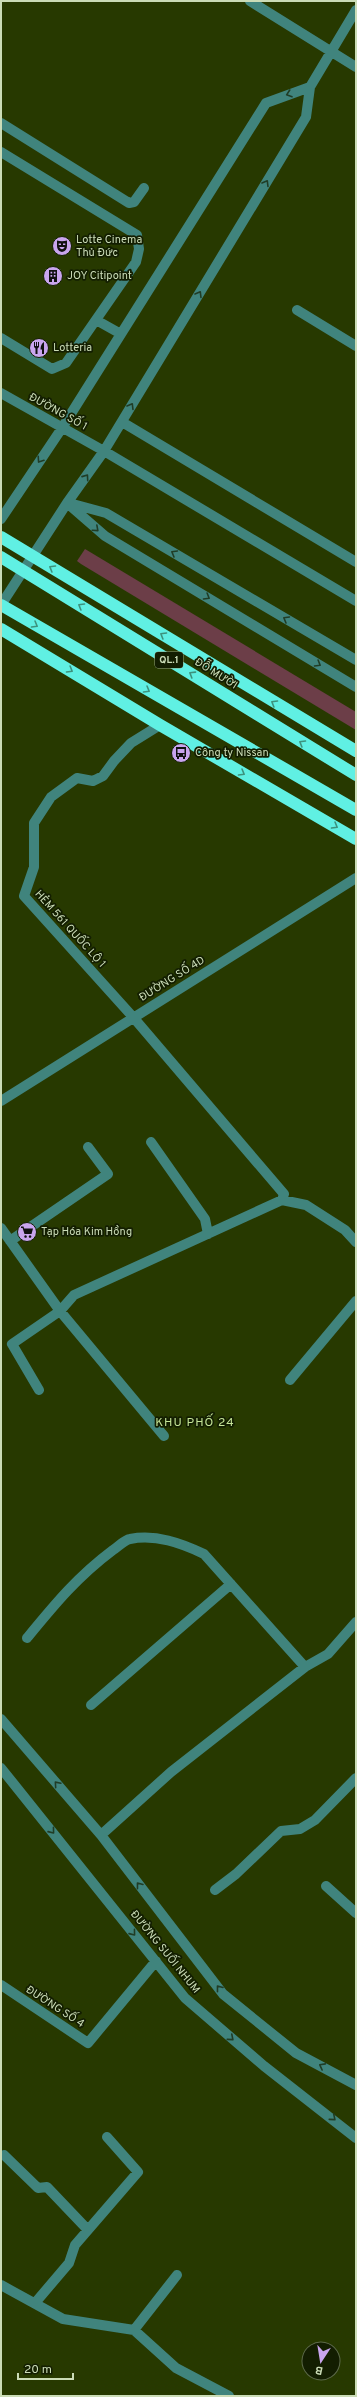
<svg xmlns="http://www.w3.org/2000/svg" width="357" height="2397" font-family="Overpass,sans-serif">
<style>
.green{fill:#6c3e48}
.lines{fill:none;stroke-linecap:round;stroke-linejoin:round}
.minor{stroke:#40847d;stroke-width:10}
.highway{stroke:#60f0e3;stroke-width:12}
.oneway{stroke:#203d26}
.oneway2{stroke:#3d927d}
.labels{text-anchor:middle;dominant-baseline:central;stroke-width:3.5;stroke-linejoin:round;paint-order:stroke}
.shield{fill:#131e01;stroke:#94a380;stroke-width:1}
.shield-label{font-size:10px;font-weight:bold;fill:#cbdcb7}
.poi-label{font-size:11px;fill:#cbdcb7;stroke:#131e01;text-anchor:start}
.street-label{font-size:11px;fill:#cbdcb7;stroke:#131e01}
.neighbourhood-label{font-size:12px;letter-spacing:1px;fill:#c5e598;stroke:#131e01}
</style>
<rect width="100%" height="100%" fill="#273900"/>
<path class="green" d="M85,549l271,163v18l-275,-166 -4,-3z"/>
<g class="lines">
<path class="minor" d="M250,1l106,66
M310,87l46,-77
M1,123l128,80 5,-1 10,-14
M1,152l136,83 2,14 -3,13 -70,101 -14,6 -51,-31
M297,310l59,36
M96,320l25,14
M1,393l103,58 252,150
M122,422l234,140
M67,503l38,33 251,151
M69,503l37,10 250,147
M1,519l61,-91 204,-325 44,-16 -4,30 -202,334 -37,52 -66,102
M160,725l-29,18 -17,18 -11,15 -10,5 -16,-3 -26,19 -17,26v44l-10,29 109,121 151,177 -2,6
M1,1101l355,-223
M151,1142l54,77 3,15
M1,1228l59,83 104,125
M10,1241l98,-67 -20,-27
M290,1380l66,-79
M39,1390l-27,-46 48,-33 14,-16 208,-95 24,5 39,25 11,12
M27,1638c28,-34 50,-61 86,-88 5,-3 11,-10 17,-11 26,-5 51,4 74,15l101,113
M91,1705l140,-121
M1,1719l100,116 122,159 73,59 60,32
M1,1768l184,230 79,68 92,72
M101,1835l70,-63 134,-105 23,-13 28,-32
M326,1886l30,27
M215,1890l21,-16 45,-43 19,-2 15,-9 41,-42
M1,1985l87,58 68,-82
M4,2155l34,33 9,-1 41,43
M1,2285l62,34 71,11 42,38 53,28
M35,2303l34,-40 6,-18 63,-73 -31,-35
M134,2330l43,-55"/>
<path class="highway" d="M1,537l355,214
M1,557l355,218
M1,605l355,205
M1,629l159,96 196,114"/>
</g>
<defs><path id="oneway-chevron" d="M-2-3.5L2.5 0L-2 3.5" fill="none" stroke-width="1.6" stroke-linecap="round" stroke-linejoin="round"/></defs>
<g class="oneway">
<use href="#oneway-chevron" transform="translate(289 94) rotate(161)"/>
<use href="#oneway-chevron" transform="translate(266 183) rotate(-59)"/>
<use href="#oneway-chevron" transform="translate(199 294) rotate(-59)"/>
<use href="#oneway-chevron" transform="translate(131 406) rotate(-59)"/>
<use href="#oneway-chevron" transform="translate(40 460) rotate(124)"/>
<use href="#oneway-chevron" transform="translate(86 477) rotate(-55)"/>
<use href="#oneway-chevron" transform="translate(96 529) rotate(42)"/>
<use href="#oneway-chevron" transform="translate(174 553) rotate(-150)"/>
<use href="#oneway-chevron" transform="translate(207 597) rotate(31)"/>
<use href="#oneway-chevron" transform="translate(286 619) rotate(-150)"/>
<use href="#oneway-chevron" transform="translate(318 664) rotate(31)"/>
<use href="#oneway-chevron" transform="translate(57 1784) rotate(-131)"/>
<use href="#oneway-chevron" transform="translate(52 1831) rotate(51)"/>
<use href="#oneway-chevron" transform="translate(139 1885) rotate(-128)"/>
<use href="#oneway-chevron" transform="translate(133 1933) rotate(51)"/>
<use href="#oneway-chevron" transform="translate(219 1988) rotate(-128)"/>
<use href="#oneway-chevron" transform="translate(231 2038) rotate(41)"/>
<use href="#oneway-chevron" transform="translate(322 2066) rotate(-152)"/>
<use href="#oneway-chevron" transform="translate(333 2118) rotate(40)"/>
</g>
<g class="oneway2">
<use href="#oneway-chevron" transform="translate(52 568) rotate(-149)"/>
<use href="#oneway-chevron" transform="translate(81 606) rotate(-149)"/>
<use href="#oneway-chevron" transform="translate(35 625) rotate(30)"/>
<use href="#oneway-chevron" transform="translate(163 635) rotate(-149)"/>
<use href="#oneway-chevron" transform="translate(70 670) rotate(31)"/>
<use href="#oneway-chevron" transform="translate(192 674) rotate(-148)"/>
<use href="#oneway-chevron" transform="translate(147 690) rotate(30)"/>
<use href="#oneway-chevron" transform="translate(274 703) rotate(-149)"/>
<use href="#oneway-chevron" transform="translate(302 743) rotate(-149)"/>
<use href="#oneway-chevron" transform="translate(242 773) rotate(30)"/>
<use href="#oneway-chevron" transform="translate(335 826) rotate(30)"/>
</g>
<defs>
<symbol id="theatre-disc" viewBox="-11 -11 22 22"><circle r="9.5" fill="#c9a5ee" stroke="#131e01"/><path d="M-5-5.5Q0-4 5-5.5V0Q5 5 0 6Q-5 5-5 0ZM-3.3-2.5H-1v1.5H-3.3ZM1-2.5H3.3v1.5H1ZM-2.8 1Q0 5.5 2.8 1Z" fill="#111"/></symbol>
<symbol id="building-disc" viewBox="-11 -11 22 22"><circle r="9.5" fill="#c9a5ee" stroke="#131e01"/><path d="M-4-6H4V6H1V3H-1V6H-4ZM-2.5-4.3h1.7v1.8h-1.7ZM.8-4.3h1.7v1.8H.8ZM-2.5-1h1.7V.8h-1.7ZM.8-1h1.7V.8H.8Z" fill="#111"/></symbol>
<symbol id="restaurant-disc" viewBox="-11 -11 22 22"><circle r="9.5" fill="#c9a5ee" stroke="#131e01"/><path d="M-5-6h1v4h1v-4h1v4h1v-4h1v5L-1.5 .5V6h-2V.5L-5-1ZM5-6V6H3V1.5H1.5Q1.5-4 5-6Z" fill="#111"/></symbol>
<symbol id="bus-disc" viewBox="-11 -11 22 22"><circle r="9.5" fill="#c9a5ee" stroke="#131e01"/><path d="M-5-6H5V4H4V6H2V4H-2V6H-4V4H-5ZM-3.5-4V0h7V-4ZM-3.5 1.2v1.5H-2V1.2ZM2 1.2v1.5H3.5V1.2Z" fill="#111"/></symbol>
<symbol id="supermarket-disc" viewBox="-11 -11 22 22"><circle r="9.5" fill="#c9a5ee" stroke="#131e01"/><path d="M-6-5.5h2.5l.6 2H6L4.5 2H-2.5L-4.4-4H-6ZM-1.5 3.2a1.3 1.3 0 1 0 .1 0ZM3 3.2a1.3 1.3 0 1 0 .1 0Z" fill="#111"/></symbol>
</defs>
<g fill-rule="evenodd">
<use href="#theatre-disc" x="51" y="235" width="22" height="22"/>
<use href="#building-disc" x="42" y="265" width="22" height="22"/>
<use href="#restaurant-disc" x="28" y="337" width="22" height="22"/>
<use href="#bus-disc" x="170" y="742" width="22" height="22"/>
<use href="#supermarket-disc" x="16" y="1221" width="22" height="22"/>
</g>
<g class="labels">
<rect class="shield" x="155" y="652" width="28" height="16" rx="3"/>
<g class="shield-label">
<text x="169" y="660">QL.1</text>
</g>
<g class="poi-label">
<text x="76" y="240">Lotte Cinema<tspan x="76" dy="13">Thủ Đức</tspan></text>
<text x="67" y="276">JOY Citipoint</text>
<text x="53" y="348">Lotteria</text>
<text x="195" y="753">Công ty Nissan</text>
<text x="41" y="1232">Tạp Hóa Kim Hồng</text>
</g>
<g class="street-label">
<text transform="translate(58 412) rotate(29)">ĐƯỜNG SỐ 1</text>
<text transform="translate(216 674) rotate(32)">ĐỖ MƯỜI</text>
<text transform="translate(70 929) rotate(48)">HẺM 561 QUỐC LỘ 1</text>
<text transform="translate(172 979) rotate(-32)">ĐƯỜNG SỐ 4D</text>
<text transform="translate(165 1952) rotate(51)">ĐƯỜNG SUỐI NHUM</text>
<text transform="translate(55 2007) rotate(33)">ĐƯỜNG SỐ 4</text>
</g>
<g class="neighbourhood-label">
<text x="195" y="1423">KHU PHỐ 24</text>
</g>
</g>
<rect width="357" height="2397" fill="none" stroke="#cbdcb7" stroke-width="4"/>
<g transform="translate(321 2361) rotate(192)"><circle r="19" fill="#131e01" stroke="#5d6a4a"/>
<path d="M0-3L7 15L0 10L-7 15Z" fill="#c9a5ee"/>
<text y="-6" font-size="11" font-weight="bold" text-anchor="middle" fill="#cbdcb7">B</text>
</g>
<path d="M18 2373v6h55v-6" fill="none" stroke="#cbdcb7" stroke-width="2"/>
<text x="24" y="2373" font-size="12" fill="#cbdcb7" stroke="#131e01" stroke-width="3" paint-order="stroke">20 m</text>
</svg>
